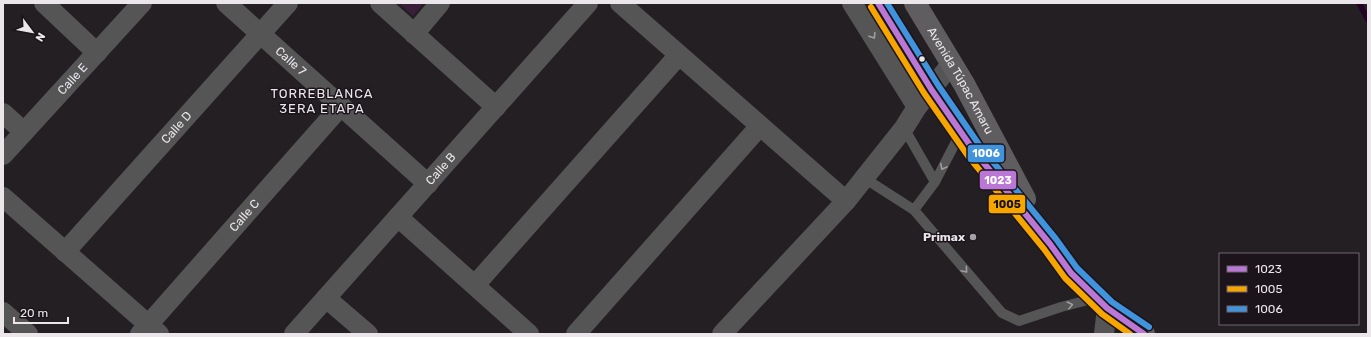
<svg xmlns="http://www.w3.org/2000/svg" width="1371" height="337" font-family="Rubik,sans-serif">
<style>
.green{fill:#391f39}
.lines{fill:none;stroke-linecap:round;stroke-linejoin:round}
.stream{stroke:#230324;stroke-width:5.5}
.service{stroke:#565556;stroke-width:10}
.minor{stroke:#565556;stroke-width:20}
.trunk{stroke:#5f5d5f;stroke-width:22}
.bus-1-casing{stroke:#1b151b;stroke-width:9}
.bus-2-casing{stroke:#1b151b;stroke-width:9}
.bus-3-casing{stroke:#1b151b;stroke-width:9}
.bus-1{stroke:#ba77d6;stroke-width:6}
.bus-2{stroke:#f7a600;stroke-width:6}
.bus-3{stroke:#4094de;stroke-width:6}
.oneway{stroke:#a09ea0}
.bus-dot{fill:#eae6ea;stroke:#1b151b;stroke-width:1.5}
.poi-dot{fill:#a4a0a4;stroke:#1b151b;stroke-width:1.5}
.labels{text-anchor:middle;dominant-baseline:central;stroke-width:3;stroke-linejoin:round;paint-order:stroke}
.street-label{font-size:12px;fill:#eae6ea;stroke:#1b151b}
.poi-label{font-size:12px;font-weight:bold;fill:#eae6ea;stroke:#1b151b;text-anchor:end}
.neighbourhood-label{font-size:13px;letter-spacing:1px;fill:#eae6ea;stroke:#1b151b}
.line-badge{stroke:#1b151b;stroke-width:1.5}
.badge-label{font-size:11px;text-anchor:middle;font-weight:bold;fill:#fff}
.pale-badge-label{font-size:11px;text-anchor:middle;font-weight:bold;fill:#111}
</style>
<rect width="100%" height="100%" fill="#231f23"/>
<path class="green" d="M399,3h25l-11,13z"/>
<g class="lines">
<path class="stream" d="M1359,3l9,17"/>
<path class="service" d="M904,128l31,54
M961,132l-26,50 -21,28 88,103 17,8 42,-14 35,-9
M864,178l50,32"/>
<g class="minor">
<path d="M44,3l53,50"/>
<path id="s1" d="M226,3l202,181"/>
<path d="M380,3l116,104"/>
<path d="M620,3l226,198"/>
<path d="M852,3l65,104"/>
<path d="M414,34l26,-31"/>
<path d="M3,113l21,19"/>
<path id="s2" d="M3,155l139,-152"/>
<path d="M3,197l156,137"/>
<path d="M398,217l131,117"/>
<path id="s3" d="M65,252l223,-249"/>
<path d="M475,285l204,-230"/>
<path d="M326,298l42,36"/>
<path d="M3,312l25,22"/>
<path id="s4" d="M140,334l201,-228"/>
<path id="s5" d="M294,334l294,-331"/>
<path d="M576,334l184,-208"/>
<path d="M722,334l124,-133 58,-73 13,-21 35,-44"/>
<path d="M1104,334l3,-26"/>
</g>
<g class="trunk">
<path d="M878,3l53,86 43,62 76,93 21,29 36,35 37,26"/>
<path id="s6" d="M915,3l49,81 61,115"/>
</g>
<defs>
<path id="bus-1" d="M878,3l53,86 43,62 76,93 21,29 36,35 37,26"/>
<path id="bus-2" d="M871,7l53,86 44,63 76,93 21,29 37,36 28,20"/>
<path id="bus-3" d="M887,3l51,82 42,61 76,93 21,29 35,34 37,25"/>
</defs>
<use href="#bus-1" class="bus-1-casing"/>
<use href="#bus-2" class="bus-2-casing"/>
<use href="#bus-3" class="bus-3-casing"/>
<use href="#bus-1" class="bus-1"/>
<use href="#bus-2" class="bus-2"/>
<use href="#bus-3" class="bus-3"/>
</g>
<defs><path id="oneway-chevron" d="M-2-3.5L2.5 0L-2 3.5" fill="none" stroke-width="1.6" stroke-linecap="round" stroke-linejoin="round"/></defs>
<g class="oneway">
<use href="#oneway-chevron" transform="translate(873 36) rotate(58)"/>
<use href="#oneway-chevron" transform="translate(943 167) rotate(118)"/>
<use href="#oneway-chevron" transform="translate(965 270) rotate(50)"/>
<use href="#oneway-chevron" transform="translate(1070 305) rotate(-14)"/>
</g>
<circle class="bus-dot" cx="922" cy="59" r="3.5"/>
<circle class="poi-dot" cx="973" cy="237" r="4"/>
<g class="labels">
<g class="street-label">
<text stroke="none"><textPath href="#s1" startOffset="87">Calle 7</textPath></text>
<text stroke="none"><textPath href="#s2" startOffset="103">Calle E</textPath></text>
<text stroke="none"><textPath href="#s6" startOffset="90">Avenida Túpac Amaru</textPath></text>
<text stroke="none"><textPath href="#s3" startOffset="167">Calle D</textPath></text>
<text stroke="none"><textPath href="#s5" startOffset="221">Calle B</textPath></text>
<text stroke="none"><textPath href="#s4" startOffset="158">Calle C</textPath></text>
</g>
<g class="poi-label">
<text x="965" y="237">Primax</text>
</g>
<g class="neighbourhood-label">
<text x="322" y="93">TORREBLANCA<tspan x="322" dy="15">3ERA ETAPA</tspan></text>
</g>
</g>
<g class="line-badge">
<rect x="967" y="144" width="38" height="19" rx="4" fill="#4094de"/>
<rect x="979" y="170" width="38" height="20" rx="4" fill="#ba77d6"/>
<rect x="988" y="194" width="38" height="20" rx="4" fill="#f7a600"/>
</g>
<g class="badge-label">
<text x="986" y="157">1006</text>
<text x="998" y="184">1023</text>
</g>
<g class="pale-badge-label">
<text x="1007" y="208">1005</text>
</g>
<rect width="1371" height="337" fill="none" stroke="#eae6ea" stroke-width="8"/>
<rect x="1219" y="253" width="140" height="72" fill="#1b151b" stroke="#6e696e"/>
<rect x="1227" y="266" width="20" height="6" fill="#ba77d6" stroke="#6e696e"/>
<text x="1255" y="273" font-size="12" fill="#eae6ea">1023</text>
<rect x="1227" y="286" width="20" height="6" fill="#f7a600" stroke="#6e696e"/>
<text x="1255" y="293" font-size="12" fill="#eae6ea">1005</text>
<rect x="1227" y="306" width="20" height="6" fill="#4094de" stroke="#6e696e"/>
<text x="1255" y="313" font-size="12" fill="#eae6ea">1006</text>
<g transform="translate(32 32) rotate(122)" stroke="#1b151b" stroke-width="3" paint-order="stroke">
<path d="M0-3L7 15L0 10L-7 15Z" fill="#eae6ea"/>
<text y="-6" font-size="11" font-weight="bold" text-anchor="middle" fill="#eae6ea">N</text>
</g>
<path d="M14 317v6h54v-6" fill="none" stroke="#eae6ea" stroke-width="2"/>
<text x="20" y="317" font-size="12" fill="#eae6ea" stroke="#1b151b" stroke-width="3" paint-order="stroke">20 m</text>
</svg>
